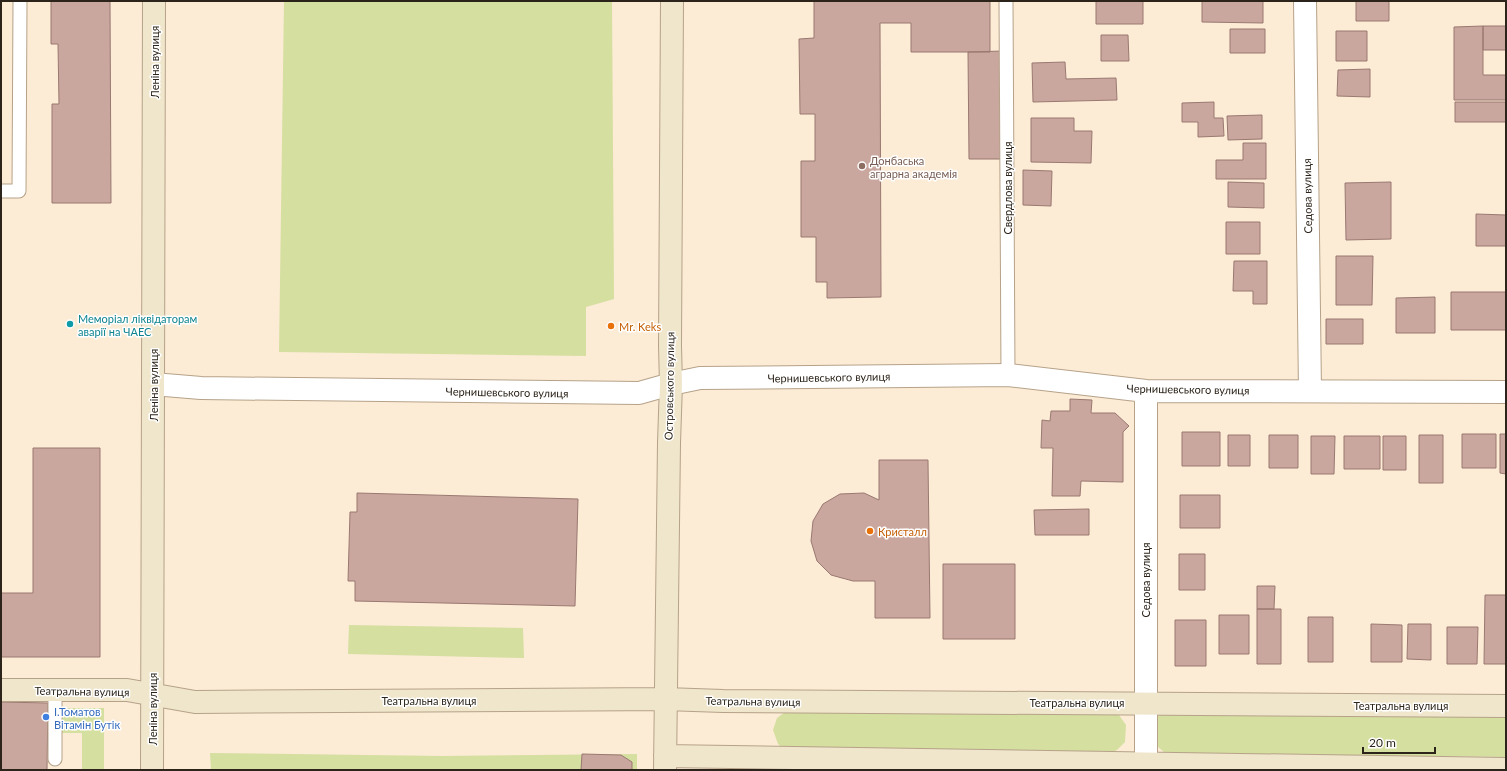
<svg xmlns="http://www.w3.org/2000/svg" width="1507" height="771" font-family="Lato,sans-serif">
<style>
.green{fill:#d5dfa0}
.building{fill:#c9a69e;stroke:#9a7971}
.lines{fill:none;stroke-linecap:round;stroke-linejoin:round}
.lane-casing{stroke:#b6a289;stroke-width:15}
.street-casing{stroke:#b6a289;stroke-width:24}
.secondary-casing{stroke:#b6a289;stroke-width:24}
.lane{stroke:#fff;stroke-width:13}
.street{stroke:#fff;stroke-width:22}
.secondary{stroke:#efe6cc;stroke-width:22}
.education-dot{fill:#8d6e63;stroke:#fff;stroke-width:1.5}
.culture-dot{fill:#0f9aa8;stroke:#fff;stroke-width:1.5}
.food-dot{fill:#e8710a;stroke:#fff;stroke-width:1.5}
.shop-dot{fill:#3f7fe0;stroke:#fff;stroke-width:1.5}
.labels{text-anchor:middle;dominant-baseline:central;stroke-width:3;stroke-linejoin:round;paint-order:stroke}
.street-label{font-size:11px;fill:#2c241a;stroke:#fff}
.education-label{font-size:11px;fill:#785e54;stroke:#fff;text-anchor:start}
.culture-label{font-size:11px;fill:#0d838f;stroke:#fff;text-anchor:start}
.food-label{font-size:11px;fill:#c56008;stroke:#fff;text-anchor:start}
.shop-label{font-size:11px;fill:#366cbe;stroke:#fff;text-anchor:start}
</style>
<rect width="100%" height="100%" fill="#fcebd5"/>
<path class="green" d="M284,1h328l2,298 -28,8v49l-307,-4z
M349,625l174,3 1,30 -176,-4z
M62,708h42v62h-22v-37h-20z
M789,709l319,2 11,4 7,10 -1,17 -8,8 -10,5 -320,-3 -9,-8 -5,-14 4,-12z
M1167,710l339,4v43l-341,-4 -9,-8 -1,-27z
M210,753l232,3 195,-2v16h-426z"/>
<path class="building" d="M51,1h59l1,202h-59v-99h7l-1,-60h-7z
M814,1h176v51h-79v-29h-31l1,274 -54,1v-16h-11v-45h-15v-76h14v-47h-15l-1,-75 15,-1z
M1096,1h47v23h-47z
M1202,1h61v22l-61,-1z
M1356,1h33v20h-33z
M1483,26h23v24h-23z
M1483,26v49h23v25h-52v-73z
M1230,29h35v24h-35z
M1336,31h31v30h-31z
M1101,35h27l1,26h-28z
M1003,51l1,108h-35l-1,-107z
M1065,62l1,17 50,-1 1,22 -84,2 -1,-39z
M1370,69v28l-33,-1 1,-26z
M1214,102v16h9l1,18 -26,1v-15h-16v-19z
M1455,102h51v20h-51z
M1262,115v24l-34,1 -1,-24z
M1031,118h43v13h18l-1,32 -60,-1z
M1243,143h23v36h-50v-19h27z
M1023,170l29,1 -1,35 -28,-1z
M1228,182l36,1v25l-36,-1z
M1391,182v57l-45,1 -1,-57z
M1476,214l30,1v31h-30z
M1226,222h34v32h-34z
M1336,256h37l-1,49h-36z
M1234,261h33v43h-14v-13h-20z
M1451,292h55v38h-55z
M1435,297v36h-39v-35z
M1326,319h37v25h-37z
M1070,399l22,1 -1,13h24l14,13 -6,6v50l-42,-1 -1,15h-28l1,-48h-12l1,-28 8,1 1,-10h19z
M1182,432h38v34h-38z
M1462,434h34v34h-34z
M1500,434h6v40l-6,-1z
M1228,435h22v31h-22z
M1269,435h29v33h-29z
M1419,435h24v48h-24z
M1311,436h24l-1,38h-23z
M1344,436h36v33h-36z
M1383,436h23v34h-23z
M33,448h67v209h-99v-64h32z
M879,460h49l2,158h-55v-37h-22l-22,-6 -14,-14 -6,-20 2,-20 10,-17 17,-10 24,-1 15,7z
M357,493l221,6 -3,107 -220,-5v-20h-7l2,-69h7z
M1180,495h40v33h-40z
M1089,509v26h-54l-1,-25z
M1179,554h26v36h-26z
M943,564h72v75h-72z
M1257,586h18l-1,23h-17z
M1485,595h21v69h-22z
M1257,609h24v55h-24z
M1219,615h30v39h-30z
M1308,617h25v45h-25z
M1175,620h31v46h-31z
M1371,624l31,1v37h-31z
M1408,624h23v36l-24,-1z
M1447,627h31l-1,37h-30z
M1,702l47,1 -1,67h-46z
M582,754l39,1 11,7v8h-51z"/>
<g class="lines">
<defs>
<path id="lane" d="M1006,1l2,374
M1,191h18l1,-190
M55,759v-69"/>
<path id="street" d="M1305,1l5,390
M153,384l48,4 438,5 32,-9 29,-6 308,-3 138,16 360,1
M1146,391v379"/>
<path id="secondary" d="M1,690h126l68,12 470,-3 58,2 783,5
M665,756l841,13
M152,770l2,-769
M665,770l4,-327 2,-59 -1,-38 2,-345"/>
</defs>
<use href="#lane" class="lane-casing"/>
<use href="#street" class="street-casing"/>
<use href="#secondary" class="secondary-casing"/>
<use href="#lane" class="lane"/>
<use href="#street" class="street"/>
<use href="#secondary" class="secondary"/>
</g>
<circle class="education-dot" cx="862" cy="166" r="4"/>
<circle class="culture-dot" cx="70" cy="324" r="4"/>
<g class="food-dot">
<circle cx="611" cy="326" r="4"/>
<circle cx="870" cy="531" r="4"/>
</g>
<circle class="shop-dot" cx="46" cy="717" r="4"/>
<g class="labels">
<g class="street-label">
<text transform="translate(154 62) rotate(-90)">Леніна вулиця</text>
<text transform="translate(1007 188) rotate(-90)">Свердлова вулиця</text>
<text transform="translate(1307 196) rotate(-91)">Седова вулиця</text>
<text transform="translate(829 377) rotate(-1)">Чернишевського вулиця</text>
<text transform="translate(153 385) rotate(-90)">Леніна вулиця</text>
<text transform="translate(669 386) rotate(-89)">Островського вулиця</text>
<text transform="translate(1188 389) rotate(1)">Чернишевського вулиця</text>
<text transform="translate(507 392) rotate(1)">Чернишевського вулиця</text>
<text transform="translate(1145 580) rotate(-90)">Седова вулиця</text>
<text transform="translate(82 691) rotate(1)">Театральна вулиця</text>
<text x="429" y="700">Театральна вулиця</text>
<text transform="translate(753 701) rotate(1)">Театральна вулиця</text>
<text x="1077" y="702">Театральна вулиця</text>
<text x="1401" y="705">Театральна вулиця</text>
<text transform="translate(152 709) rotate(-90)">Леніна вулиця</text>
</g>
<g class="education-label">
<text x="870" y="160">Донбаська<tspan x="870" dy="13">аграрна академія</tspan></text>
</g>
<g class="culture-label">
<text x="78" y="318">Меморіал ліквідаторам<tspan x="78" dy="13">аварії на ЧАЕС</tspan></text>
</g>
<g class="food-label">
<text x="619" y="326">Mr. Keks</text>
<text x="878" y="531">Кристалл</text>
</g>
<g class="shop-label">
<text x="54" y="711">І.Томатов<tspan x="54" dy="13">Вітамін Бутік</tspan></text>
</g>
</g>
<rect width="1507" height="771" fill="none" stroke="#2c241a" stroke-width="4"/>
<path d="M1363 747v6h72v-6" fill="none" stroke="#2c241a" stroke-width="2"/>
<text x="1369" y="747" font-size="12" fill="#2c241a" stroke="#ffffff" stroke-width="3" paint-order="stroke">20 m</text>
</svg>
